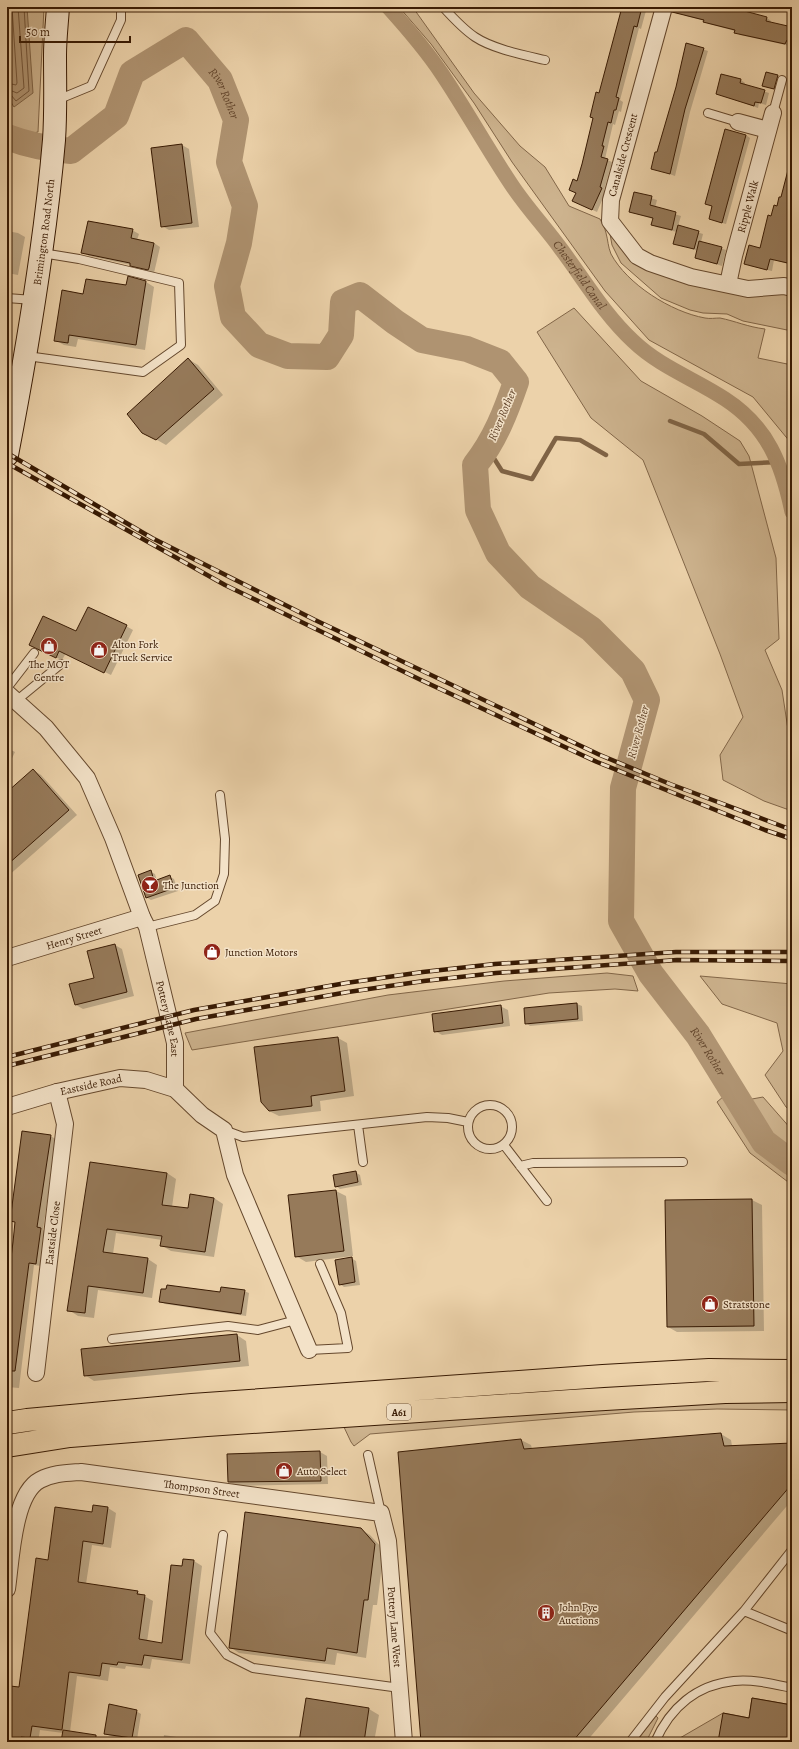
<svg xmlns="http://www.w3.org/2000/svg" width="799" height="1749" font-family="Alegreya,serif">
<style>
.green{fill:#cdb38e;stroke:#826648}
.water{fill:#af9371;stroke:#7f6345}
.shadow{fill:#0003;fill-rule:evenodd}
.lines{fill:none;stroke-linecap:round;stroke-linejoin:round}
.shore{stroke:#74563a;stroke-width:1}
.stream{stroke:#7f6345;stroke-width:4.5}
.canal{stroke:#af9371;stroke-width:15}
.river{stroke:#af9371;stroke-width:26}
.building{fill:#967a5a;stroke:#381a03}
.lane-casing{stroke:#65482d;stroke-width:10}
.street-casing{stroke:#65482d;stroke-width:18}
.secondary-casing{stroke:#381a03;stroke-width:24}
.highway-casing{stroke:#381a03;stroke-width:24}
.lane{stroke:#f3e2c8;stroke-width:8}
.street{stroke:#f3e2c8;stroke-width:16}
.secondary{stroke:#f3e2c8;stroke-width:22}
.highway{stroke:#ecd2aa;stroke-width:22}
.rail-casing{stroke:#381a03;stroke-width:4.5}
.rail{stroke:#f3e2c8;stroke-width:3;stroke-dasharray:9;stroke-linecap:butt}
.labels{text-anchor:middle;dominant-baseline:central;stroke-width:3;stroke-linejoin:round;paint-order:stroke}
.shield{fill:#f3e2c8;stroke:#70563e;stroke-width:1}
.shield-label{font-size:10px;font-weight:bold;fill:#381a03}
.street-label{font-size:11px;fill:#381a03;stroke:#f3e2c8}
.poi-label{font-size:11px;fill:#381a03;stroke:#f3e2c8;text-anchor:start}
.water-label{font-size:12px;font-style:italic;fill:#62442a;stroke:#f3e2c8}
</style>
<rect width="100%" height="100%" fill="#ecd2aa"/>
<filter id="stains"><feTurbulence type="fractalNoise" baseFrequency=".005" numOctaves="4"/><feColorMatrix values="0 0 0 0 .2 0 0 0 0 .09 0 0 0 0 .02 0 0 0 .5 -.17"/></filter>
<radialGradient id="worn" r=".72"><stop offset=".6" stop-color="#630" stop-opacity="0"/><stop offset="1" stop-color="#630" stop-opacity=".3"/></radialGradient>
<path class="green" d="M7,7h37l-6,125 -31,6z
M399,7h13l2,2 60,84 46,53 25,21 24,39 31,13c2,4 5,9 6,14 2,7 2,14 5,21 16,30 60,58 94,64 5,1 10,0 15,0 15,3 28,9 45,11l-7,29 34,7v85l-1,-7 -38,-46 -104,-57 -44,-49 -93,-129 -38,-59 -43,-59z
M610,234l20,21 146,38 16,1v37l-49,-10 -16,-7 -24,-1 -13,-3 -29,-12 -40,-35 -9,-18z
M574,308l67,73 61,35 38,25 9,15 27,102 3,81 -14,11 17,40 10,66v55l-28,-10 -41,-21 -3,-25 23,-38 -23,-63 -77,-194 -52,-42 -54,-86z
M607,973l26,3 5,15 -23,-2 -66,4 -357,57 -7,-17 203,-38 116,-14z
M700,976l92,8v128l-6,-5 -21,-32 18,-24 -6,-28 -55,-19z
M737,1085l15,14 11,-2 29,33v55l-42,-32 -33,-51z
M792,1401v9l-75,-1 -83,3 -264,22 -16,12 -3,-4 -8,-17 287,-20z
M752,1698l40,7v37h-119l50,-29 26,5z
M656,1716l2,2 -12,24h-10z"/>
<path class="water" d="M7,7h20l6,86 -19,14 -7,-11z"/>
<path class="shadow" d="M623,7h24l-6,22 -2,-1 -19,72 3,2 -2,10 -2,-1 -4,14 -2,-1 -8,35 7,3 -8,28 2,1 -9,21 -19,-9v-21l16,-63 -3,-2 9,-23z
M683,7h44l40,11 4,3v2l21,5v14l-2,4 -50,-11 -5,-4 -26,-7 -4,-3 -19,-5 -5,-3z
M687,44l21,7 -18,61 -15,64 -23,-8 6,-14 19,-67z
M777,76l2,1 -3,13 -12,-4z
M741,80l4,3v2l24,8 -3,12 -7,-2 -1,5 -41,-14z
M746,135l4,3 -24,86 -11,-3 -5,-2 3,-12 -6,-4z
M182,145l7,4 10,78 -30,3 -7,-4z
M792,158v107l-18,-5 -2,11 -22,-5 -4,-3 14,-14 12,-32 10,-19z
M635,193l22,7 -2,8 26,8 -3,10 25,8 -2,8 25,8 -4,16 -26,-8 2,-7 -24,-8 3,-11 -21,-5 -4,-3 1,-5 -23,-7z
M132,230l7,4 -2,6 17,3 6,4 -6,26 -17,-4 -6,-4 -42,-9 -7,-4z
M7,231l11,2 7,4 -7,38 -11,-2z
M146,282l8,5 -9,63 -67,-11 -2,8 -12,-2 -9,-5 29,-45z
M188,359l10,6 25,30 -57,50 -23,-13z
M126,626l7,4 -22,45 -45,-22 -4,7 -25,-11 40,-16z
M7,748l8,4 -8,17z
M33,770l8,5 36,40 -70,62v-84z
M151,872l4,2 2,7 13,-4 4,2 4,12 -27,9 -5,-3z
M7,939l4,14 -4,2z
M115,945l7,4 12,47 -51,13 -7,-4 19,-26z
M577,1004l5,2 1,15 -53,5 -4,-3 32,-17v-1z
M500,1006l8,4 2,16 -68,9 -7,-4z
M338,1038l9,5 7,53 -34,5 1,10 -42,5 -10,-5z
M50,1136l6,3 -13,91 3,2 -5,34 -7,-1 -15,123 -12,-1v-125h4l5,-39 -5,-3z
M91,1163l76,10 9,6 -4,28 16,2 26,-11 9,6 -9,53 -43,-6 -10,-6 1,-5 -46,-7 -3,21 35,5 9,6 -5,33 -54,-8 -4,28 -16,-2 -9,-6z
M355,1172l5,3 2,10 -22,4 -4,-3z
M336,1191l10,5 7,60 -47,6 -10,-6 -7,-60z
M752,1200l10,5 2,126 -87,1 -9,-5 -2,-126z
M351,1258l5,3 4,24 -16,2 -4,-3z
M244,1291l5,2 -3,23 -81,-12 -5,-3z
M237,1335l9,6 3,25 -155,15 -9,-6z
M721,1434l10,6 1,6 60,-2v56l-206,242h-164l99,-302 10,5 1,4z
M320,1452l7,4 1,28 -92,2 -7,-4z
M94,1506l14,2 8,5 -5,35 -19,-3 -6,39 51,8 16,9 -6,41 16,2 21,-84 10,1 8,5 -12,98 -38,-5 -2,10 -24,-3 -1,3 -15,-2 -2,14 -31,-5 -7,56 25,10h-33l1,-9 -23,-3 -2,12h-31v-27l12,-27 30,-127 44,-48zM58,1726l6,4v2l-7,-4z
M360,1529l10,6 14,15 -7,55h-4l-7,53 -29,-5 -2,12 -96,-12 -9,-6z
M307,1699l62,10 10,6 -5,27h-74z
M136,1711l5,3 -4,26 -27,-4 -5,-3z
M164,1735l19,3 8,4h-28z"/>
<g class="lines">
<path class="shore" d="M7,83l9,2 1,-2 -5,-76
M7,89l10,4 7,-5 -6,-81
M7,94l4,1 5,6 13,-10 -5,-84"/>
<path class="stream" d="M670,421l34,13 35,30 40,-2
M488,449l14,22 30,8 24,-41 24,2 26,15"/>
<path class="canal" id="s1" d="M388,7c19,21 38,43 54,67 24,36 45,74 69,110 15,23 34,43 50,65 24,32 43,65 72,92 27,26 62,38 92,58 43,28 57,65 67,113"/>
<path class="river" id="s2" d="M7,137c21,8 41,12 64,14l45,-35 16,-43 54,-33 34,40 16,40 -7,42 16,44 -6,37 -12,43 6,31 26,28 29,11 39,1 14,-22 2,-33 17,-7 35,27 27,18 45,9 33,13 16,20c-10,29 -21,58 -41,83l3,45 20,43 32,34 61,42 42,42 14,29 -24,88 -2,133 30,53 47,61 66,107 28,21"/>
</g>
<path class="building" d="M622,7h20l-5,20 -3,-1 -18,71 3,1 -3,12h-2l-3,13 -3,-1 -6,24h2l-3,11 7,2 -8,28 2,1 -10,22 -20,-9 4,-8 -7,-3 4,-11 4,2 5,-17 11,-46 -3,-1 6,-25 3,1z
M673,7h64v2l30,8 -1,4 26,6v14l-5,-1 -2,4 -51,-11 1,-3 -32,-8 1,-2 -32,-8z
M686,43l18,5 -19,61 -15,65 -19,-5 4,-17h2l19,-65z
M766,72l12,3 -4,14 -12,-3z
M721,74l20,5 -1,4 25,7 -4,13 -6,-1 -1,4 -38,-12z
M725,129l21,6 -24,88 -13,-4 3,-13 -7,-2z
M182,144l10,79 -31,4 -10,-79z
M788,170h4v94l-22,-5 -3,11 -23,-6 5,-19 11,3 8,-33 3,1 3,-11 3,1 2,-9h2z
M634,192l18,4 -2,9 26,7 -4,18 -21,-5 2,-7 -24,-6z
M88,221l45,8 -2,9 23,5 -5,25 -1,2 -18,-4v-3l-49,-10z
M678,225l21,6 -5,18 -21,-5z
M699,241l23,6 -5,17 -22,-6z
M128,276l18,5 -10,64 -67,-10 -1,8 -14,-2 8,-51 21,4 3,-15 40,6z
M188,358l26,31 -58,51 -14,-7 -15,-19z
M88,607l39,18 -23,48 -45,-22 -3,7 -27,-13 14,-29 33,15z
M33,769l36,41 -62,55v-73z
M151,870l3,11 16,-6 4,13 -28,10 -8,-23z
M115,944l12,48 -52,13 -6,-21 25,-6 -7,-27z
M577,1003l1,16 -53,5 -1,-16z
M501,1005l2,18 -69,9 -2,-18z
M338,1037l7,54 -34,5 1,10 -43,5 -8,-9 -7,-55z
M22,1131l29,4 -14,92 4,1 -5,36 -7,-1 -14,108h-8v-106l3,1 3,-24 2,-20 -5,-1z
M90,1162l77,11 -5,32 26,3 2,-14 24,4 -9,54 -45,-6 2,-10 -55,-7 -4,23 45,6 -5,35 -55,-7 -3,27 -18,-2z
M356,1171l2,11 -23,5 -2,-12z
M336,1190l8,61 -49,6 -7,-62z
M752,1199l2,127 -87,1 -2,-127z
M352,1257l3,25 -16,3 -4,-25z
M167,1285l53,7 1,-5 24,3 -4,24 -82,-12 2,-13h5z
M237,1334l3,27 -156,15 -3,-27z
M721,1433l3,13 68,-3 -1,42 -219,257h-151l-23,-290 123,-13 3,10z
M320,1451l1,30 -93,1 -1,-28z
M93,1505l15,2 -5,37 -20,-3 -5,41 60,9 -1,3 8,1 -6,44 23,4 9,-78 11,1 1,-7 11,1 -12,100 -38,-5 -2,10 -24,-3 -1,3 -15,-2 -2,13 -31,-4 -7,58 -30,-4 -2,12 -9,-1v5h-14v-36l3,-20 9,1 17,-129 12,2 7,-53 37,5z
M245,1512l116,16 14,16 -7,56h-4l-7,53 -30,-5 -2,13 -96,-13z
M306,1698l63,10 -5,34h-65z
M752,1698l40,7v37h-74l5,-29 26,5z
M109,1704l28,6 -5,28 -28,-4z
M63,1730l33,5v7h-35z"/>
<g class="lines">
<defs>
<path id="lane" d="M443,7c10,11 20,22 32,30 18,12 49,18 70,23
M57,100l34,-14 30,-66v-13
M708,113l30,9
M773,113l9,-33
M7,298l26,2
M27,356l116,16 38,-27 -2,-62 -100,-24 -37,-6
M7,688l27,-35
M16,701l45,-37
M147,927l48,-12 20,-14 9,-27 1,-35 -5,-44
M468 1127a22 22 0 1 1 44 0a22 22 0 1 1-44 0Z
M358,1125l5,37
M224,1130l19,7 184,-20 21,1 20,4
M504,1145l43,56
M520,1166l13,-3 150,-1
M112,1339l116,-13 30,4 38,-10
M309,1350l39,-2 -7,-35 -21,-49
M368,1455l13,58
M223,1535l-13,98 17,22 26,13 147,20
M744,1611l44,18 4,-4
M630,1742l35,-45 79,-86 48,-61
M655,1742c15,-34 41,-57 79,-61 19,-2 39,3 58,7"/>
<g id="street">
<path d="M664,7l-53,193 -1,21 27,35 13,7 41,14 57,12 36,-3 8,2"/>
<path d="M738,122l30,8"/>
<path id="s3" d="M728,284l6,-28 39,-143"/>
<path id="s4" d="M7,693l39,35 41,50 26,60 29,79 5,10 28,116v46"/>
<path id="s5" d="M7,958l135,-41"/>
<path id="s6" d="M7,1107l50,-15 63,-14 26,2 29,9 27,26 22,15 11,45 74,175"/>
<path id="s7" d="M36,1373l29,-249 -8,-32"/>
<path id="s8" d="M7,1589c4,-27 6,-95 33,-109 13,-7 27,-7 41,-8l300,41 7,28 16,201"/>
</g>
<g id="secondary">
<path id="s9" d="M7,455c20,-104 38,-209 47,-315 2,-28 1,-56 1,-85 0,-16 2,-32 3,-48"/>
</g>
<path id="highway" d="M7,1423l20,-3 165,-15 411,-29 106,-6 83,1
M7,1446l63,-10 137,-11 364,-24 154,-9 67,-1"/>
</defs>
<use href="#lane" class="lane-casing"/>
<use href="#street" class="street-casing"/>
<use href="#secondary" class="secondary-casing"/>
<use href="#highway" class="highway-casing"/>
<use href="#lane" class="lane"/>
<use href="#street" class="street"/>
<use href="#secondary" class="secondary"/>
<use href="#highway" class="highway"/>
<defs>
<path id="rail" d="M7,453l145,85 163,82 285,135 70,29 122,46
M7,463l218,122 198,96 174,81 168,68 27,9
M7,1057l187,-47 152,-27 77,-11 72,-8 181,-12h116
M7,1066l189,-47 152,-27 76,-11 72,-8 181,-13 115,1"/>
</defs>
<use href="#rail" class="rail-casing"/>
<use href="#rail" class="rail"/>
</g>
<defs>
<symbol id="shop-disc" viewBox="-11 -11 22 22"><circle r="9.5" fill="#8f2418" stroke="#f3e2c8"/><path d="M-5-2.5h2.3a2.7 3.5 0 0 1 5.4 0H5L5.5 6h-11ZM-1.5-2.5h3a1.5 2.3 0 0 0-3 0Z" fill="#fff"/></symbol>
<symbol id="bar-disc" viewBox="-11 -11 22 22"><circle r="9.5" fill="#8f2418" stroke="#f3e2c8"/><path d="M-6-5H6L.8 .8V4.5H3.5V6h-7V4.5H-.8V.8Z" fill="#fff"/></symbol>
<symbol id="building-disc" viewBox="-11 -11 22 22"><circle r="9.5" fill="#8f2418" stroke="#f3e2c8"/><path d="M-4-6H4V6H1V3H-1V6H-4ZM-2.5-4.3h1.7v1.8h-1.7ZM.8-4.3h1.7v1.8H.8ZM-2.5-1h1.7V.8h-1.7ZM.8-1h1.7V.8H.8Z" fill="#fff"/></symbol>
</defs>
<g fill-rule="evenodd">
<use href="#shop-disc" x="39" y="636" width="20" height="20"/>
<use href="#shop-disc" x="89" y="640" width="20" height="20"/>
<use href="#bar-disc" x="140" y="875" width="20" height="20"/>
<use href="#shop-disc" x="202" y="942" width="20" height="20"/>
<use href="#shop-disc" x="700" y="1294" width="20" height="20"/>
<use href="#shop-disc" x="274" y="1461" width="20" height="20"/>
<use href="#building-disc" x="536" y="1603" width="20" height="20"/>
</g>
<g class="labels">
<rect class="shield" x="387" y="1404" width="24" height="16" rx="3"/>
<g class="shield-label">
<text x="399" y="1412">A61</text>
</g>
<g class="street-label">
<text transform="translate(623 155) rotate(-75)">Canalside Crescent</text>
<text stroke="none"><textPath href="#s3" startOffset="80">Ripple Walk</textPath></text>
<text stroke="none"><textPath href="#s9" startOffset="226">Brimington Road North</textPath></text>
<text stroke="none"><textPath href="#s5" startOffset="70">Henry Street</textPath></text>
<text stroke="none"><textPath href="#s4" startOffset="372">Pottery Lane East</textPath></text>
<text stroke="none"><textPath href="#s6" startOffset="87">Eastside Road</textPath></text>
<text stroke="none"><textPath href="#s7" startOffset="141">Eastside Close</textPath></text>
<text stroke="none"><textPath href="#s8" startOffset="281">Thompson Street</textPath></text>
<text stroke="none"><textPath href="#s8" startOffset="577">Pottery Lane West</textPath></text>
</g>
<g class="poi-label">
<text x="112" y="644">Alton Fork<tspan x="112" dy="13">Truck Service</tspan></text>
<text x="49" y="664" text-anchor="middle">The MOT<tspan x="49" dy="13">Centre</tspan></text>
<text x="163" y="885">The Junction</text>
<text x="225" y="952">Junction Motors</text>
<text x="723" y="1304">Stratstone</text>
<text x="297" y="1471">Auto Select</text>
<text x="559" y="1607">John Pye<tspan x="559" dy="13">Auctions</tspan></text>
</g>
<g class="water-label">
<text stroke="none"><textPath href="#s2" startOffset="298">River Rother</textPath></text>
<text stroke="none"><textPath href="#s1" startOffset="330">Chesterfield Canal</textPath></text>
<text transform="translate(502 415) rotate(-67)">River Rother</text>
<text transform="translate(638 732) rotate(-75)">River Rother</text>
<text stroke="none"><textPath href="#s2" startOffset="1679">River Rother</textPath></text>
</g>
</g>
<rect width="799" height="1749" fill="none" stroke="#ecd2aa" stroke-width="24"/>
<rect x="8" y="8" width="783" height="1733" fill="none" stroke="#381a03" stroke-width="2"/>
<rect x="12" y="12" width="775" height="1725" fill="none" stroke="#381a03"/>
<path d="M20 36v6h110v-6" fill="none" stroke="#381a03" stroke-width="2"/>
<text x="26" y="36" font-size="12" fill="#381a03" stroke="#f3e2c8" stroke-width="3" paint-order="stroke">50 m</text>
<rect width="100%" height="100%" filter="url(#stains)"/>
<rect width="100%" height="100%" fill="url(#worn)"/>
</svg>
